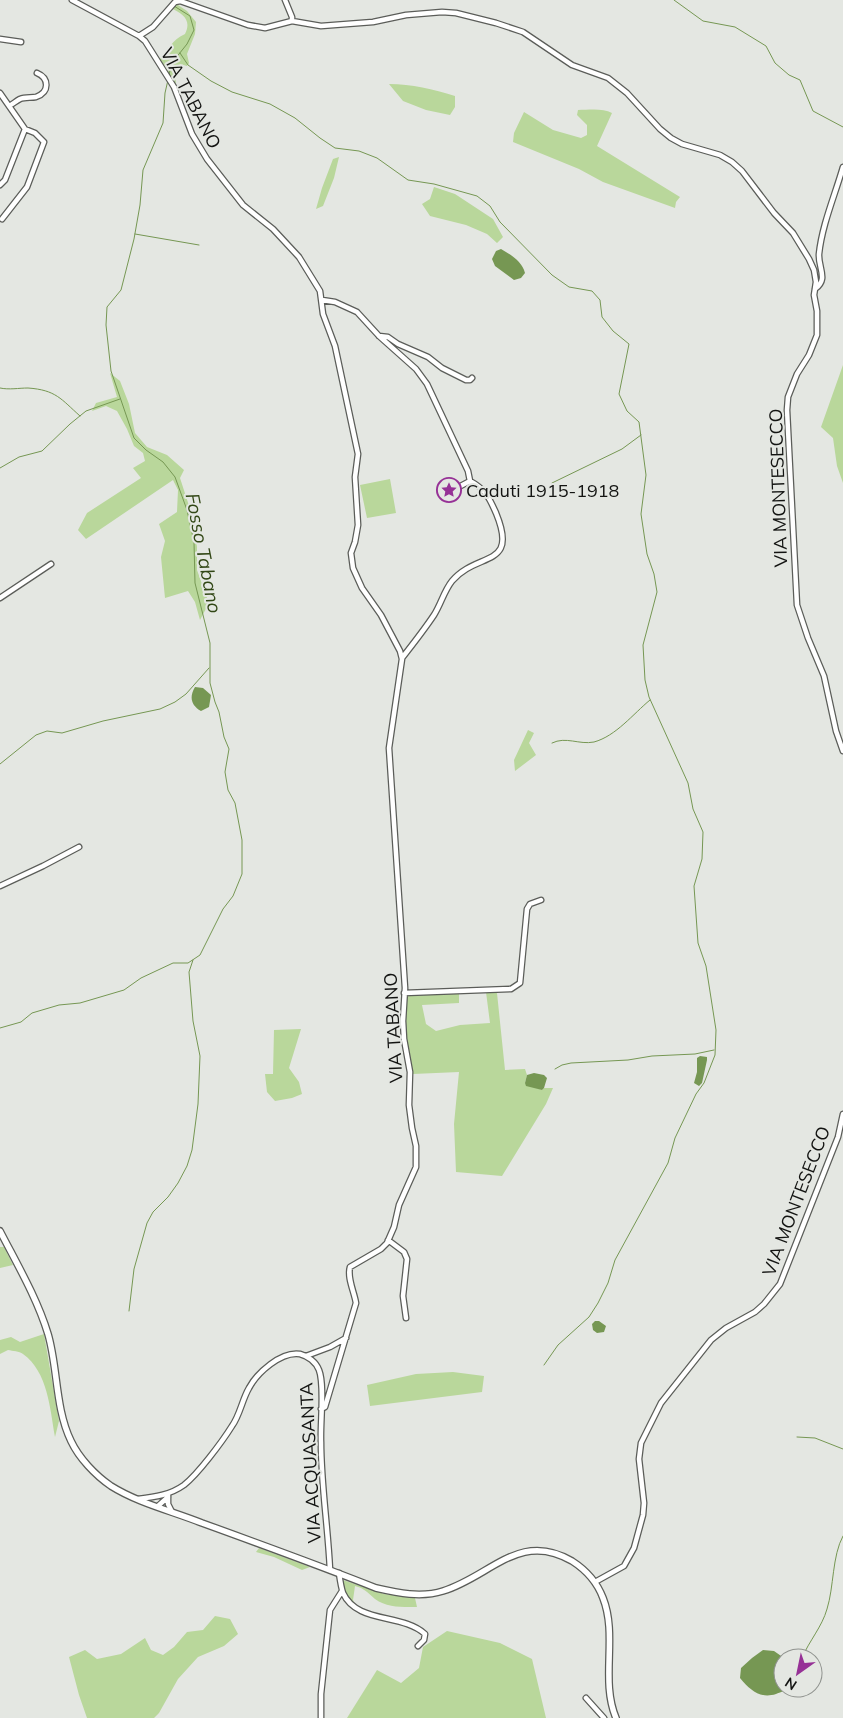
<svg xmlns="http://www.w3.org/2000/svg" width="843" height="1718" font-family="Mulish,sans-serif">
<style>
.green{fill:#b9d79b}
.water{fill:#769753}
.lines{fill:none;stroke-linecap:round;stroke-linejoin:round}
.stream{stroke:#769753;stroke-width:1}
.minor-casing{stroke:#5b5d59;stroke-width:7}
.secondary-casing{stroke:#5b5d59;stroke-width:8}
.minor{stroke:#fff;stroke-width:4.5}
.secondary{stroke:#fff;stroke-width:5.5}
.labels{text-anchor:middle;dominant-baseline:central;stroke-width:4;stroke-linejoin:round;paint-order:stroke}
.street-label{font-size:18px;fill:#131412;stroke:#e4e7e2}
.poi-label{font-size:18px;fill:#131412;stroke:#e4e7e2;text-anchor:start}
.water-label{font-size:19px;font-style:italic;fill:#314715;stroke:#e4e7e2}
</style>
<rect width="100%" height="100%" fill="#e4e7e2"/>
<path class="green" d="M175,3l12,8 9,11 -1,12 -8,20 2,9 -2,3 -7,-2 -5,8 1,12 -5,-5 -12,-19c10,-10 12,-20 26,-26 7,-14 -2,-20 -14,-26z
M389,84c23,0 44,5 66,12v11l-5,8 -24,-5 -23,-9z
M578,110c11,0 25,-2 34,3l-15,33 83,51 -4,5 -1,6 -72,-26 -24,-13 -66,-27 1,-9 10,-21 29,18 28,8 6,-3v-10l-10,-10z
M339,157l-5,21 -11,28 -7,3 6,-21 11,-29z
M434,187l21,7 38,25 10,18 -6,6 -10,-9 -21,-9 -36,-9 -8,-12 8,-5z
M843,365v118l-6,-17 -4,-28 -12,-11z
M110,373l10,8 9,23 6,29 12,14 20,8 17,15 -4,8 13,40 4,29v23l12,33 -9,17 -5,-18 -7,-11 -23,7 -4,-41 4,-16 -6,-17 18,-12 1,-22 -5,-10 -87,59 -8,-9 9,-17 54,-35 -8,-10 12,-7 -2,-8 -9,-7 -7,-17 -10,-18 -11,-5 -14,5 4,-8 21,-6z
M390,479l6,34 -29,5 -7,-33z
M528,730l6,3 -5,10 7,12 -21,16 -1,-11z
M486,992l11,1 8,77 20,-1 2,6 -2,8 17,7 2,-2h9l-7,16 -44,72 -46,-4 -2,-48 5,-52 -46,2 -8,-38 1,-40 53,-3v10l-37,2 4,19 10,7 24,-6 30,-2z
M301,1029l-12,39 10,14 3,12 -10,4 -17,3 -8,-9 -2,-18h8l1,-44z
M0,1247h4l9,18 -13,3z
M44,1334l15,87 -4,16c-5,-28 -7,-65 -32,-83 -4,-3 -10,-3 -15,-4l-8,4v-14l11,-3 9,5z
M453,1372l31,4 -2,16 -112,14 -3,-21 49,-11z
M259,1548l51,19 -8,3 -28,-13 -18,-5z
M343,1580l41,14 31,4 2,9c-14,0 -30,1 -42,-8 -7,-6 -11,-11 -20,-13l-2,14 3,6c-7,-7 -14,-15 -13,-26z
M215,1616l15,3 8,15 -14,12 -26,11 -20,22 -19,34 -5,5h-67l-8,-23 -10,-38 16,-7 12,9 24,-5 24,-16 6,12 12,5 11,-8 13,-15 16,-2z
M447,1631l53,12 32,16 14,59h-199l30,-48 24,13 18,-15 4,-21z"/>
<path class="water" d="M501,249c10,6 21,12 24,24l-4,5 -7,2 -19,-14 -3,-7 4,-8z
M195,687l8,1 8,7 -2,12 -8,4c-10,-6 -12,-14 -6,-24z
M700,1056l7,1v3l-5,23 -3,3 -5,-3 3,-11v-14z
M534,1073l10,2 3,3 -3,10 -2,2 -16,-4 -1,-3 2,-8z
M595,1321h4l7,5 -2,6 -7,1 -4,-3 -1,-6z
M763,1650l11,1 10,7h-1v30h4c-4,4 -6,4 -11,6 -16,5 -26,-4 -36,-16l1,-10 11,-10z"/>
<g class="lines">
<path class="stream" d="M674,0l29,21 32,6 31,19 9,17 14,12 11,5 13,31 30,16
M180,53l8,12 23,16 21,11 38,12 25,14 25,20 15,10 24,3 18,7 31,22 26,4 43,12 13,10 10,16 52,53 17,12 23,4 8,9 2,17 11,14 16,13 -10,50 8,17 12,11 7,53 -5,39 6,40 7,20 3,18 -14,53 2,35 4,17 39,86 5,26 10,23 -1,27 -8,27 4,57 8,23 10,64 -1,25 -11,28 -8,11 -21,44 -7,25 -53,97 -7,23 -10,20 -9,14 -31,28 -14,20
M169,76l2,-12 16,-20 7,-14 -4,-14 -16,-10
M135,234l64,11
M0,388c9,2 19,0 28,0 28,2 33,11 52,28
M0,468l19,-11 23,-6 28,-27 16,-13 34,-12
M552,483l70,-34 19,-14
M552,743c14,-7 27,2 42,-1 22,-6 39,-28 56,-42
M0,764l36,-29 11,-4 15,2 41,-12 57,-12 15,-7 11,-8 23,-26
M0,1028l21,-6 11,-9 27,-8 21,-2 44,-13 17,-12 32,-15h15l12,-8 23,-46 10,-13 9,-22v-34l-7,-37 -7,-13 -3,-18 4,-23 -5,-12 -5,-25 -4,-10 -5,-19v-40l-15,-60 -1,-41 -7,-32 -12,-33 -12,-15 -17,-12 -12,-12 -23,-67 -5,-46 1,-18 14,-17 13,-51 6,-34 3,-35 20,-47 2,-30 3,-13
M555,1069l7,-4 9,-2 57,-3 24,-4 43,-2 19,-4
M129,1311l5,-42 13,-46 6,-11 15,-15 10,-14 9,-17 5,-16 6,-46 2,-48 -7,-35 -4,-49 4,-12
M797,1437l18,1 28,11
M802,1658c7,-17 20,-31 25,-49 7,-22 5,-53 16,-73"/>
<defs>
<path id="minor" d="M72,0l67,36 6,5 29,46 18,47 15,25 36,46 30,24 26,28 21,34 3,23 12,32 23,108 -3,23 3,48 -3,17 -4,11 2,15 9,20 19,27 19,36 2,8 -13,89 16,240 -2,33 1,18 6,33 -1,33 3,23 4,18v21l-17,38 -5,22 -7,16 -6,6 -31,18c-3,11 4,24 6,36l-31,104 -4,2
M285,0l7,17v4
M139,36l14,-9 22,-25 5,-1 68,24 17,3 27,-7 29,5 52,-4 33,-7 36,-3 14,1 40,10 27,9 49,33 36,13 19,15 33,36 11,9 11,6 38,11 12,7 10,9 32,42 19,20 16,26 5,11 2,12 -2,13 3,16v24l-8,20 -12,19 -9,23 -1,13 10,195 11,33 16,38 12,55 7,20
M0,39l21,3
M0,93l25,36 -20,51 -5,5
M9,106c4,-2 7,-5 11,-7 5,-2 11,-1 16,-2 14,-5 13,-19 1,-24
M2,219l25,-32 17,-45 -9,-9 -10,-4
M815,289c14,-10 3,-21 4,-35 3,-29 16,-59 24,-87
M322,300l13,2 22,10 22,24 37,33 11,15 41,87 2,10c15,8 19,16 26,32 23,56 -19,38 -44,68 -8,10 -11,23 -18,34 -10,15 -21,29 -32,43
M379,336l9,1 10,7 30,13 14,11 24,12h4l2,-2
M453,490l17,-9
M0,598l51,-34
M0,886l43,-20 36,-19
M404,993l107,-4 9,-6 7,-74 3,-5 11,-4
M388,1240l16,12 3,7 -4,37 3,22
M306,1356l24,-9 16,-9
M168,1494v10l4,8
M138,1499c17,-2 32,-4 46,-14 14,-11 38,-43 48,-59 8,-11 10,-26 17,-38 8,-15 32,-37 51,-34 8,2 16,8 19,16 6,15 1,54 2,72 0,42 7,85 9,128
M158,1506l10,-9
M339,1573c1,7 2,14 4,20 14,31 59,20 82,41l-1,6 -6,6
M595,1582l29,-16 10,-18 9,-33 1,-12 -5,-44 2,-16 20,-40 50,-63 15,-12 29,-16 9,-8 16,-20 58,-147 5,-23
M586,1698l18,20
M321,1718v-24l9,-84 12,-19"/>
<path id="secondary" d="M0,1231c17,33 37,67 48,103 10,34 7,74 23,107 8,17 24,34 40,45 27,17 61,25 91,37 58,21 116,42 174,65 22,5 45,10 67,3 47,-14 76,-61 129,-30 14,9 25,21 31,37 15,38 -3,82 13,120"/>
</defs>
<use href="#minor" class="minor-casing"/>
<use href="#secondary" class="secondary-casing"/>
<use href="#minor" class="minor"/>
<use href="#secondary" class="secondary"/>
</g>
<defs>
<symbol id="sight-ring" viewBox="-11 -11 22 22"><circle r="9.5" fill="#e4e7e2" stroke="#963196" stroke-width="1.5"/><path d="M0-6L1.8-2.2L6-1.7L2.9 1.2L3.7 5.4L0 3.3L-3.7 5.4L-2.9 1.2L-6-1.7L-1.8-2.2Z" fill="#963196"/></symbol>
</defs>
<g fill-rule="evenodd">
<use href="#sight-ring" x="435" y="476" width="28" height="28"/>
</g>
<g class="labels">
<g class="street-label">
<text transform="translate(191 98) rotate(63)">VIA TABANO</text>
<text transform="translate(778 488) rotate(-92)">VIA MONTESECCO</text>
<text transform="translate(393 1028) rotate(-93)">VIA TABANO</text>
<text transform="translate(796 1201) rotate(-69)">VIA MONTESECCO</text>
<text transform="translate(310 1463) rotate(-93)">VIA ACQUASANTA</text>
</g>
<g class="poi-label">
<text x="466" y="490">Caduti 1915-1918</text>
</g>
<g class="water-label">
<text transform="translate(204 553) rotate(79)">Fosso Tabano</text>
</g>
</g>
<g transform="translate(798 1673) rotate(213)"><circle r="24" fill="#e4e7e2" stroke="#90938f"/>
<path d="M0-4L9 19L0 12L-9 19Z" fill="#963196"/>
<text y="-8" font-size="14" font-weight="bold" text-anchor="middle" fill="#131412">N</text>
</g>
</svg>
